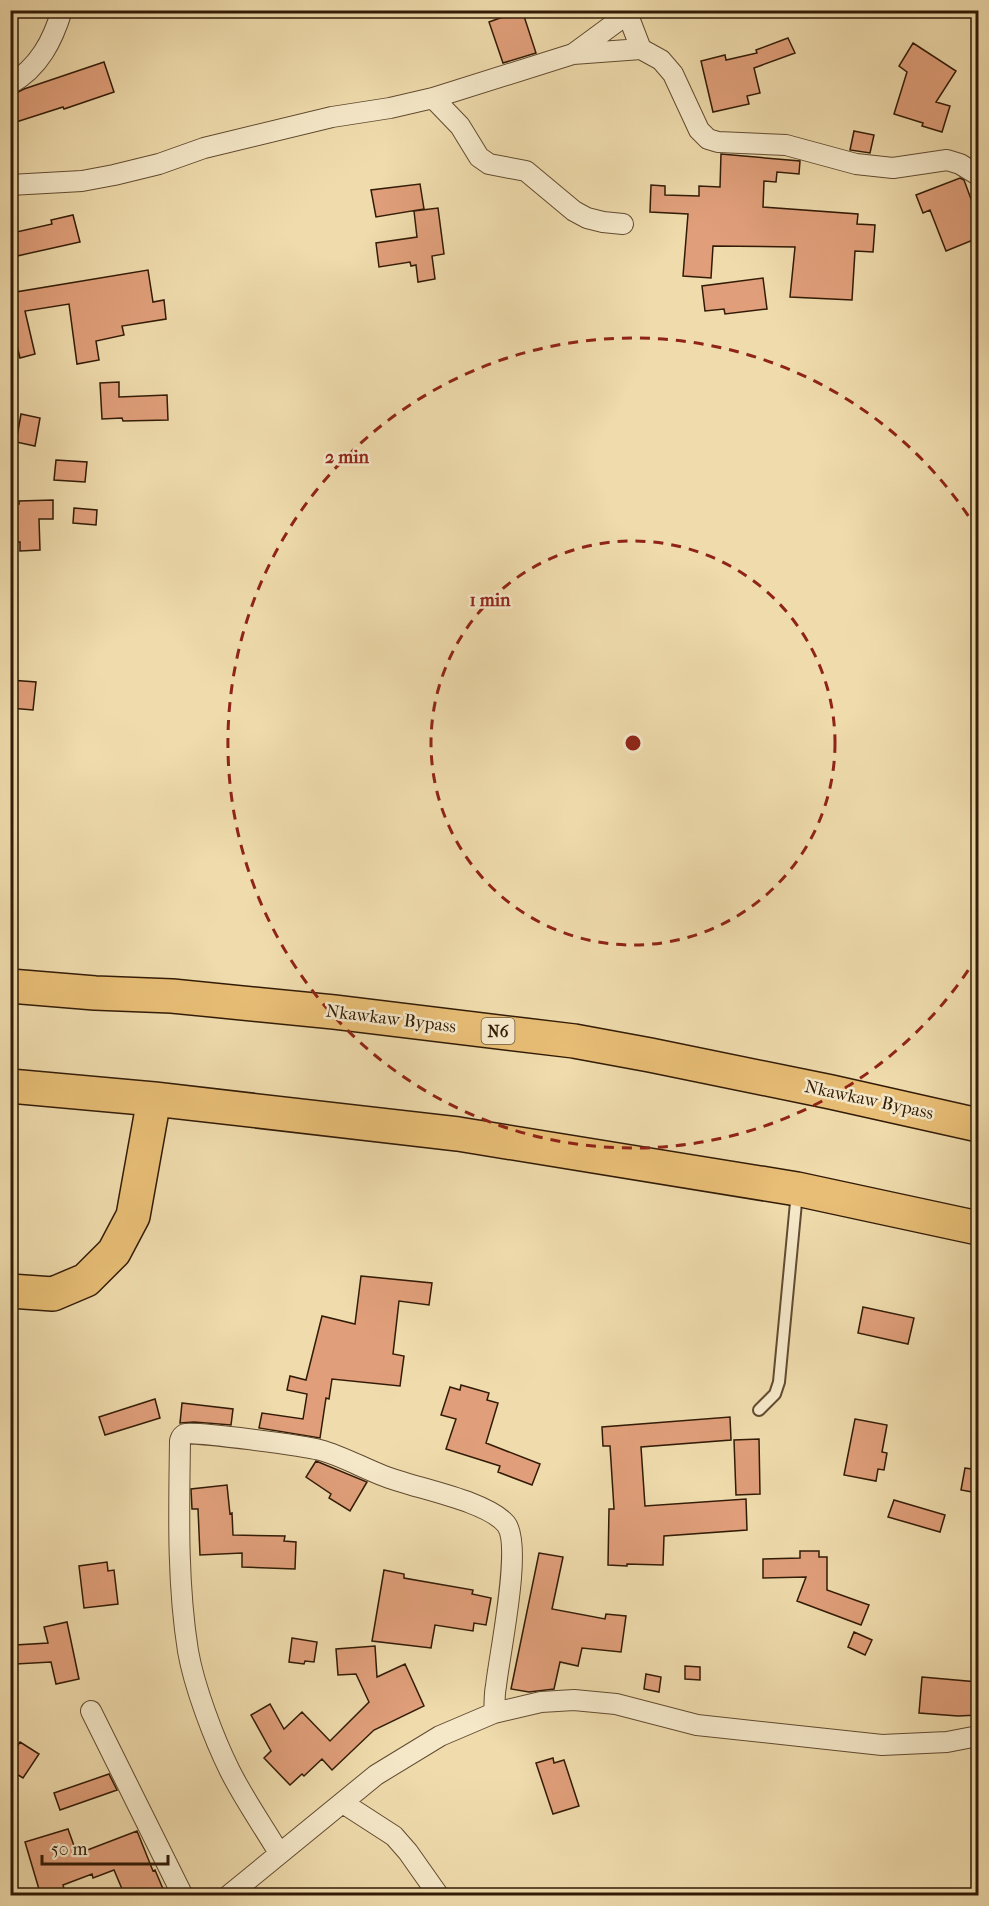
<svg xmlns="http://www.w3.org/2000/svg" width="989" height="1906" font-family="'IM FELL French Canon',serif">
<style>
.building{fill:#e09f7a;stroke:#321b06;stroke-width:1.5}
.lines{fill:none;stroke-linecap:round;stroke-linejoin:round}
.service-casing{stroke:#614b30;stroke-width:14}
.minor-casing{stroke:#614b30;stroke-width:22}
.trunk-casing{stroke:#321b06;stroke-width:36}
.service{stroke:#f5e8c9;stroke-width:10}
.minor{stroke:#f5e8c9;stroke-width:20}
.trunk{stroke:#e8be76;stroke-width:33}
.ring{fill:none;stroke:#8f2418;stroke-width:3;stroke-dasharray:10 8}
.labels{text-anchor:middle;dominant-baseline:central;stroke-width:5;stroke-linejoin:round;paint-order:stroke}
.shield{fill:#f5e8c9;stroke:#6c5840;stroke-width:1.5}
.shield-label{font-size:16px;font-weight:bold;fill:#321b06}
.street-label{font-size:18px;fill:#321b06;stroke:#f5e8c9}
.centre{fill:#8f2418;stroke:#f5e8c9;stroke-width:3}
.ring-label{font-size:18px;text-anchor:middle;font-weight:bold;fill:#8f2418;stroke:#f5e8c9;stroke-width:5;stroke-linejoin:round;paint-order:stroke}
</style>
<rect width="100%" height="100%" fill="#efdbac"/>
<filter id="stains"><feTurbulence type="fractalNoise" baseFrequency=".00333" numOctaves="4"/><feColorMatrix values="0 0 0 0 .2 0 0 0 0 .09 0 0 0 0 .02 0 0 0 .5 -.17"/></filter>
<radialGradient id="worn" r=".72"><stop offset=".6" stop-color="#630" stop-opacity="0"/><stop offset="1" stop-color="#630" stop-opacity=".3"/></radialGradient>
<path class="building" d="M522,10l14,43 -33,10 -14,-41z
M788,38l7,15 -41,15 6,25 -13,3 2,8 -36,8 -12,-51 24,-6 1,5 31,-7 -1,-3z
M913,43l43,28 -20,31 14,4 -8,26 -20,-6 1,-3 -29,-9 13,-42 -8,-6z
M104,62l10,30 -50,17 -1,-2 -53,17v-28l14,-7z
M854,131l20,4 -4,18 -20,-3z
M721,154l79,7 -1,13 -22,-2 -1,10 -12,-1 -1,26 95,7 -1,10 18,1 -2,27 -18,-1 -3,49 -62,-3 5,-50 -82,-1 -2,32 -28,-2 5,-62 -38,-2 1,-27 14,1v9l34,1v-10l21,1z
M960,178l4,2 14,38v20l-32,13 -16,-41 -7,3 -7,-18z
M420,184l4,25 -48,8 -5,-27z
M438,208l6,46 -12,2 3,23 -17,3 -2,-17 -5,1 -1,-4 -31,5 -3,-24 41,-6 -3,-26z
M73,215l7,27 -63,14 -5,-23 40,-9 -1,-4z
M148,270l5,32 11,-2 2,19 -44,7 2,9 -28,6 3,19 -22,4 -8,-60 -44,7 10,43 -15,4 -10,-41v-24z
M763,278l4,31 -42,5 -1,-5 -19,2 -3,-25z
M119,382v15l48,-2 1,25 -45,1 -1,-3 -20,1 -2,-36z
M21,414l19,4 -5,28 -19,-4z
M56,460l31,2 -2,20 -31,-2z
M53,500v19h-14l1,31 -20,1v-9h-10v-38h9v-3z
M74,508l23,2 -1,15 -23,-2z
M10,680l26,2 -3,28 -23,-2z
M361,1276l71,7 -3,22 -30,-4 -6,53 11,2 -4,30 -68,-7 -3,20 -3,-1 -6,40 -61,-10 3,-15 41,6 4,-25 -20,-4 3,-14 16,4 16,-64 33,8z
M863,1307l51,11 -6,26 -50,-11z
M461,1385l28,8 -2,7 11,3 -12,40 54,21 -8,21 -34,-13 2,-6 -54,-17 10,-30 -15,-4 9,-28 10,3z
M155,1399l5,19 -55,17 -6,-18z
M182,1403l51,6 -2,16 -37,-3 -14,1z
M730,1417l1,23 -90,7 4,59 101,-7 1,31 -83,6 -1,29 -36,-1v2l-19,-1 1,-56h5l-4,-63h-7l-1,-19z
M855,1419l32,6 -5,27 5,1 -3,17 -6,-1 -2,12 -32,-6z
M759,1439l1,55 -24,1 -2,-55z
M316,1461l51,21 -17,29 -21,-13 2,-4 -25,-17z
M965,1468l13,2v23l-17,-3z
M227,1485l3,29 2,-1 1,22 52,1 -1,5 12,1 -1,27 -53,-2v-14l-42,2 -2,-46h-6l-1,-20z
M894,1500l51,15 -5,17 -52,-15z
M800,1551h19v6h8v33l42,15 -8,20 -64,-24 9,-24 -43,1v-19l37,-1z
M539,1553l24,4 -11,52 53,10 1,-5 20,2 -5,36 -39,-4 -4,18 -18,-4 -6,27 -25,3 -18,-3z
M107,1562l1,9 6,-1 4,34 -34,4 -5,-42z
M384,1570l20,4v4l69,12 -1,4 19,4 -5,27 -12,-2 -1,8 -38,-6 -4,23 -59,-7z
M67,1622l12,57 -23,5 -5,-22 -35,2 -1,-19 33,-2 -4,-16z
M854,1632l18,8 -7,15 -17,-8z
M292,1638l25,4 -3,20 -9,-1 -1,3 -15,-2z
M375,1646l2,31 28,-13 19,42 -50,24 -42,40 -10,-11 -18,17 -2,-2 -12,11 -26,-27 7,-7 -20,-36 19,-11 14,25 18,-17 28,29 39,-39 -13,-28 -18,1 -2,-26z
M685,1666l15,1v13l-15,-1z
M646,1674l15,3 -2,15 -15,-3z
M922,1677l56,5v33l-20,1 -39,-3z
M20,1742l19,12 -16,24 -13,-8v-13z
M553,1758l1,5 10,-3 15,46 -26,8 -17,-51z
M109,1774l8,16 -57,20 -6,-17z
M68,1829l9,25 60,-23 16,40 2,-1 11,26h-41l-11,-26 -21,8 -1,-4 -29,11 3,11h-25l-16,-54z"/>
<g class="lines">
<defs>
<path id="service" d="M759,1410l16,-16 4,-12 18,-190"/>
<path id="minor" d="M626,10l15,39
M573,54l53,-39
M10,84c29,-16 43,-44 52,-74
M433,98l27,28 19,31 10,7 37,7 48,40 13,7 16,4 20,2
M10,185l72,-4 32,-6 45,-11 45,-16 128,-31 58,-9 43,-10 140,-44 68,-5 20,11 12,14 26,56 9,9 10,3 68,3 70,19 37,4 54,-8 13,4 18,11
M91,1711l92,185
M343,1803l51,33 14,16 31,44
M279,1853c-16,-27 -35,-54 -49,-82 -16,-32 -36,-85 -42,-120 -11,-69 -9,-140 -8,-210 1,-3 1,-5 5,-7 9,-3 121,12 135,16 22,6 43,18 64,26 29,12 102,24 122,48 17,21 -7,132 -10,162 -2,9 -1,18 -2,27
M228,1896l148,-121 64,-39 54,-23 47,-11 33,-2 42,4 81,21 185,20 65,-3 31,-6"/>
<path id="trunk" d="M10,986l85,7 77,3 162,16 240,29 76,14 181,37 147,33
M10,1086l144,13 304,35 339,55 181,39
M10,1291l43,3 33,-14 28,-28 19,-36 21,-117"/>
</defs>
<use href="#service" class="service-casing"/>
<use href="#minor" class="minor-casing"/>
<use href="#trunk" class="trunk-casing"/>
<use href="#service" class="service"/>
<use href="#minor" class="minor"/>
<use href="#trunk" class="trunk"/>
</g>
<g class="ring">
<circle cx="633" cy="743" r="202"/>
<path d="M978 955A405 405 0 1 1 978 531"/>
</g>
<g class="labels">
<rect class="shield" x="481.5" y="1018" width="33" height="26" rx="4.5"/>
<g class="shield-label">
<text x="498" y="1031">N6</text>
</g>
<g class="street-label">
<text transform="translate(391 1019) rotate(7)">Nkawkaw Bypass</text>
<text transform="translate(869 1100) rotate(12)">Nkawkaw Bypass</text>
</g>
</g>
<circle cx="633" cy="743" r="9" class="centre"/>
<g class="ring-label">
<text x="347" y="463">2 min</text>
<text x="490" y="606">1 min</text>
</g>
<rect width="989" height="1906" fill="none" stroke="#efdbac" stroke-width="36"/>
<rect x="12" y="12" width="965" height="1882" fill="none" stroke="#321b06" stroke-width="3"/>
<rect x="18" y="18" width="953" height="1870" fill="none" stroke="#321b06" stroke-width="1.5"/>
<path d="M42 1855v9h126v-9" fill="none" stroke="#321b06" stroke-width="3"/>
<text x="51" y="1855" font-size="18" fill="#321b06" stroke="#f5e8c9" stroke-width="4.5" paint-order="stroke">50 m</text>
<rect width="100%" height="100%" filter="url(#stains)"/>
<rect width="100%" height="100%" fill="url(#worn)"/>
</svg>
